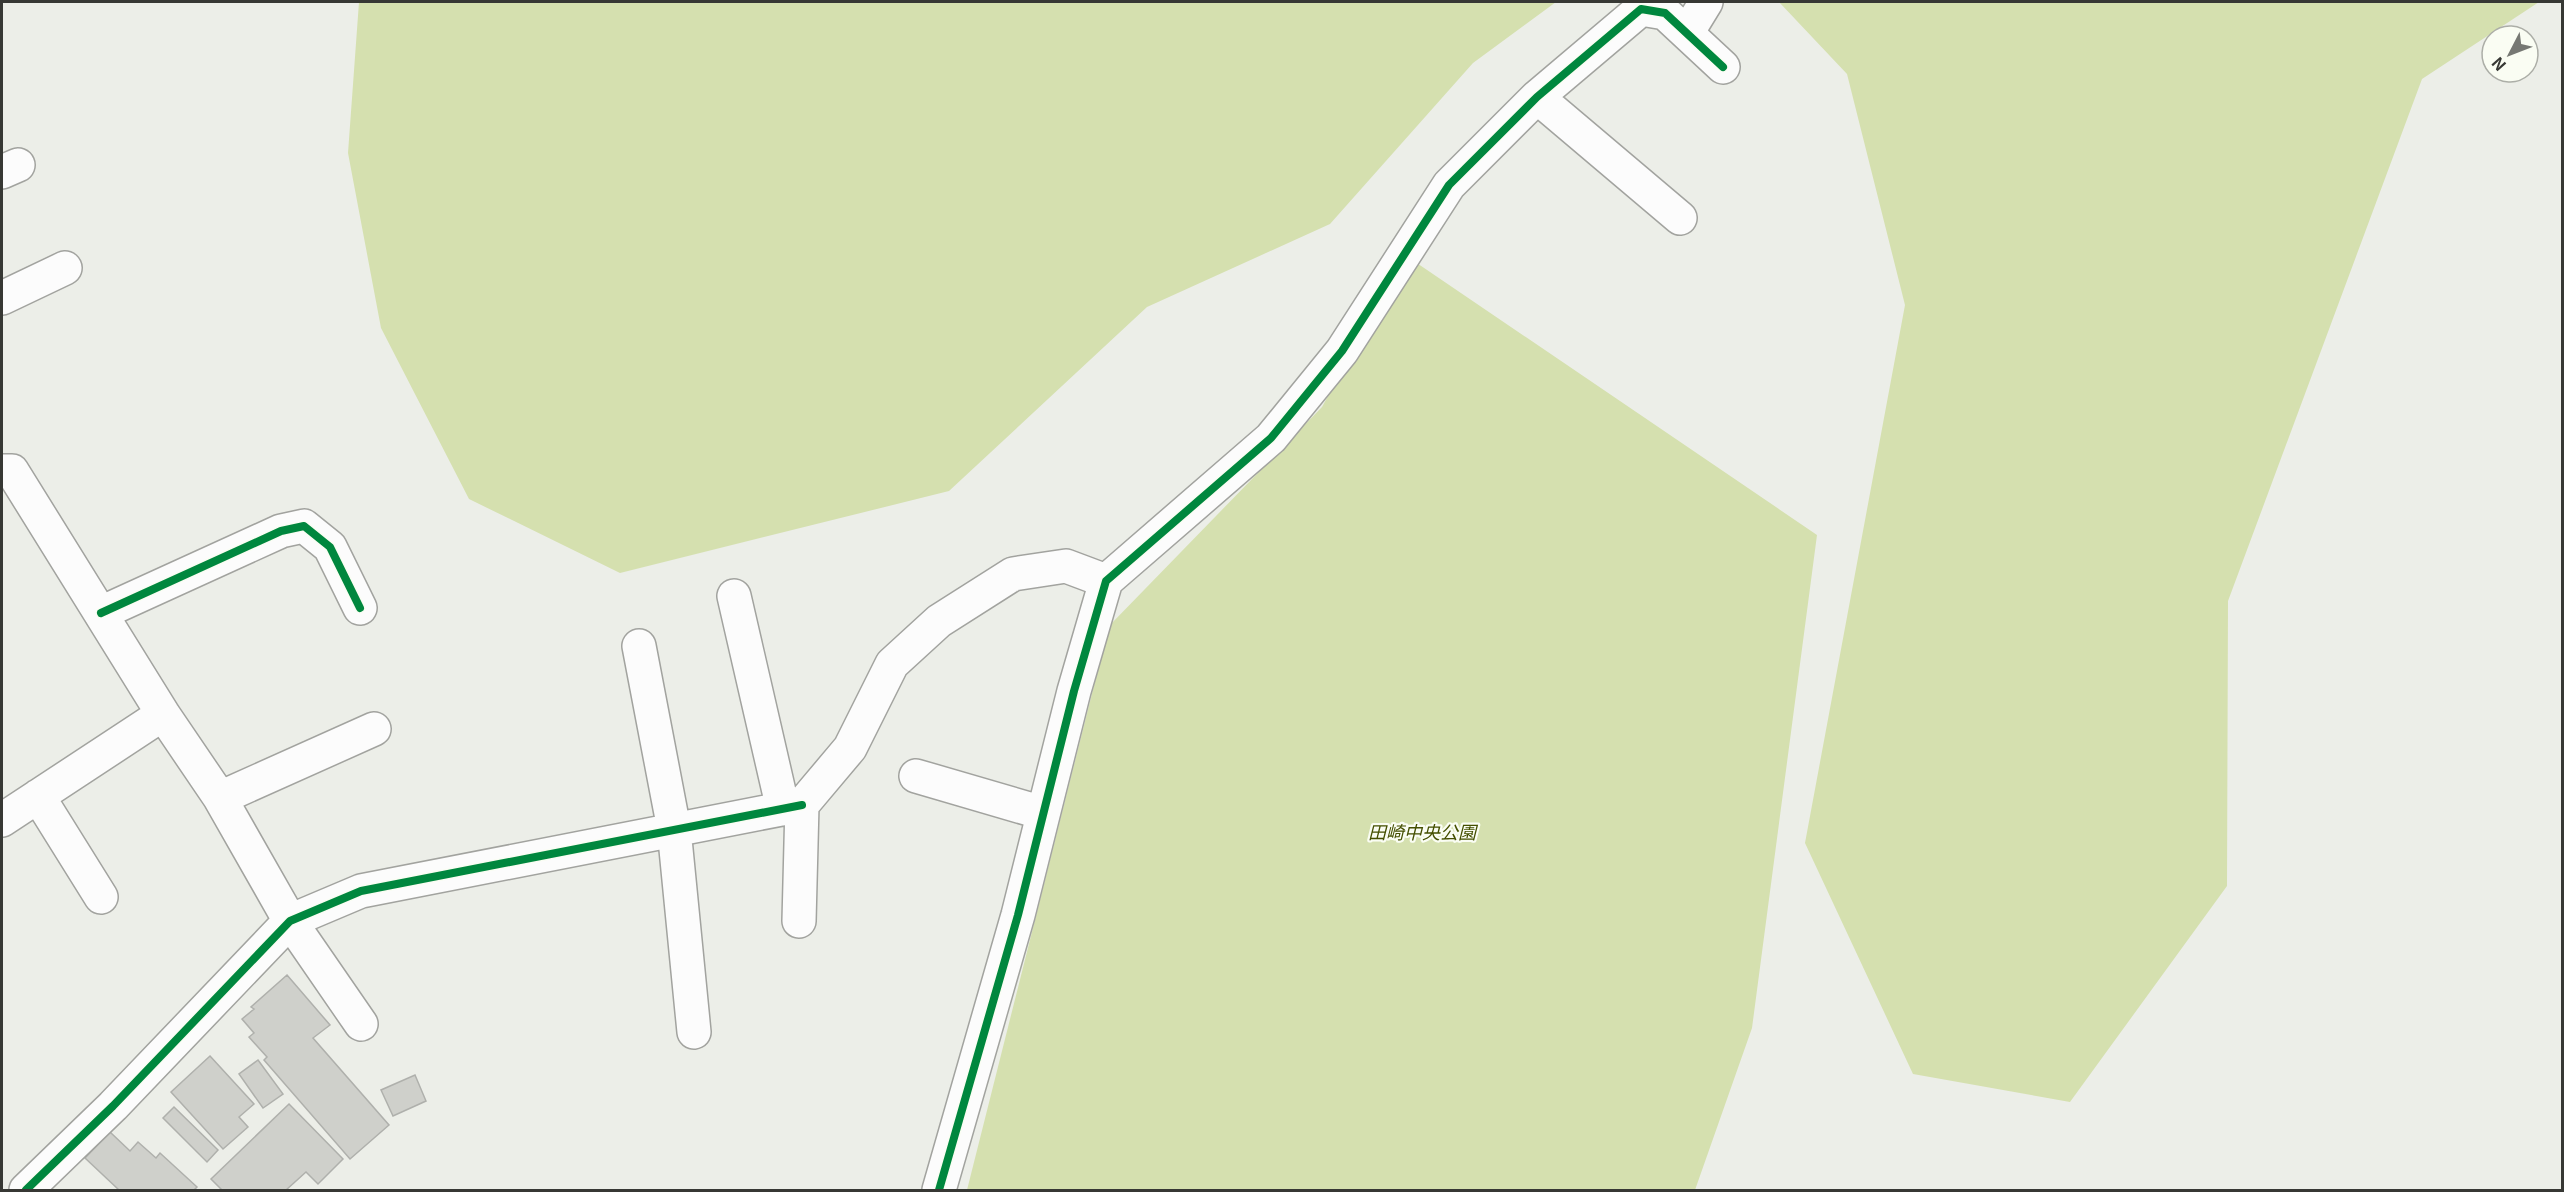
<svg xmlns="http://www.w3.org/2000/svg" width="2564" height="1192" font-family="Georgia,'Noto Sans JP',serif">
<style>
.green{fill:#d5e0af}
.building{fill:#cfd0cb;stroke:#afb0ac;stroke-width:1.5}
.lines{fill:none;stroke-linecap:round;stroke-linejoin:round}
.minor-casing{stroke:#a2a39f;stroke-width:36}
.minor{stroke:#fcfcfc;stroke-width:33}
.cycleway-casing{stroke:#fafdf3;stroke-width:11}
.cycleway{stroke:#00873e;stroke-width:8}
.labels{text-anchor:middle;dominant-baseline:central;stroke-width:4.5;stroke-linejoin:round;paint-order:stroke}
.park-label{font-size:18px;font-style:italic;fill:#444f00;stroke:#fafdf3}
</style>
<rect width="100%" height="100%" fill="#eceee8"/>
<path class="green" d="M359,2h1197l-83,61 -143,161 -183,83 -198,184 -329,82 -151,-74 -88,-171 -33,-175z
M1779,2h760l-117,77 -194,522 -1,285 -157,216 -157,-28 -108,-231 100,-538 -58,-231z
M1405,255l412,280 -65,493 -57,162h-728l142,-564 213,-219z"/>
<path class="building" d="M287,975l43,50 -17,13 76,87 -39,34 -86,-99 3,-3 -18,-20 5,-4 -12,-14 12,-10 -3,-2z
M210,1056l44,48 -15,13 9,10 -25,22 -52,-57z
M258,1060l25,34 -20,14 -24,-34z
M415,1075l11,26 -33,15 -12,-26z
M289,1104l54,55 -25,25 -12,-12 -20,18h-64l-11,-11z
M174,1107l44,43 -11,12 -44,-44z
M110,1132l20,19 8,-9 18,16 4,-5 37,34 -3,3h-75l-34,-32z"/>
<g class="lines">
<defs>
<path id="minor" d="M1687,33l19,-31
M1537,97l143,121
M2,172l16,-7
M2,298l63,-30
M2,471h10l151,243 57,84 70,123 71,103
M734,596l49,213
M101,613l180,-82 23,-5 26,21 30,61
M639,646l35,183 20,203
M916,776l127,37
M38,796l63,101
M220,798l154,-69
M2,820l161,-106
M799,921l3,-116 48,-57 42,-84 47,-43 74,-47 53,-8 40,15
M26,1190l87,-84 177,-185 71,-30 441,-86
M939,1190l79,-275 56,-224 32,-110 165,-143 71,-87 107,-166 88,-88 104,-88 24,4 58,54"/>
</defs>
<use href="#minor" class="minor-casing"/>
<use href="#minor" class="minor"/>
<defs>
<path id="cycleway" d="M101,613l180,-82 23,-5 26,21 30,61
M26,1190l87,-84 177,-185 71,-30 441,-86
M939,1190l79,-275 56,-224 32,-110 165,-143 71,-87 107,-166 88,-88 104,-88 24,4 58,54"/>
</defs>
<use href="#cycleway" class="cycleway-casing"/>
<use href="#cycleway" class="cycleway"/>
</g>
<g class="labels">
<g class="park-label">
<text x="1422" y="831">田崎中央公園</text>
</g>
</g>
<rect width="2564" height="1192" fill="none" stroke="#373834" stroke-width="6"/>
<g transform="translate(2510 54) rotate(228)"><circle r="28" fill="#fafdf3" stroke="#acaea7" stroke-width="1.5"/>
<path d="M0-4.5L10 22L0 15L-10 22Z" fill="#767873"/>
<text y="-9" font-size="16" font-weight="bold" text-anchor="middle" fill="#373834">N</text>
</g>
</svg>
